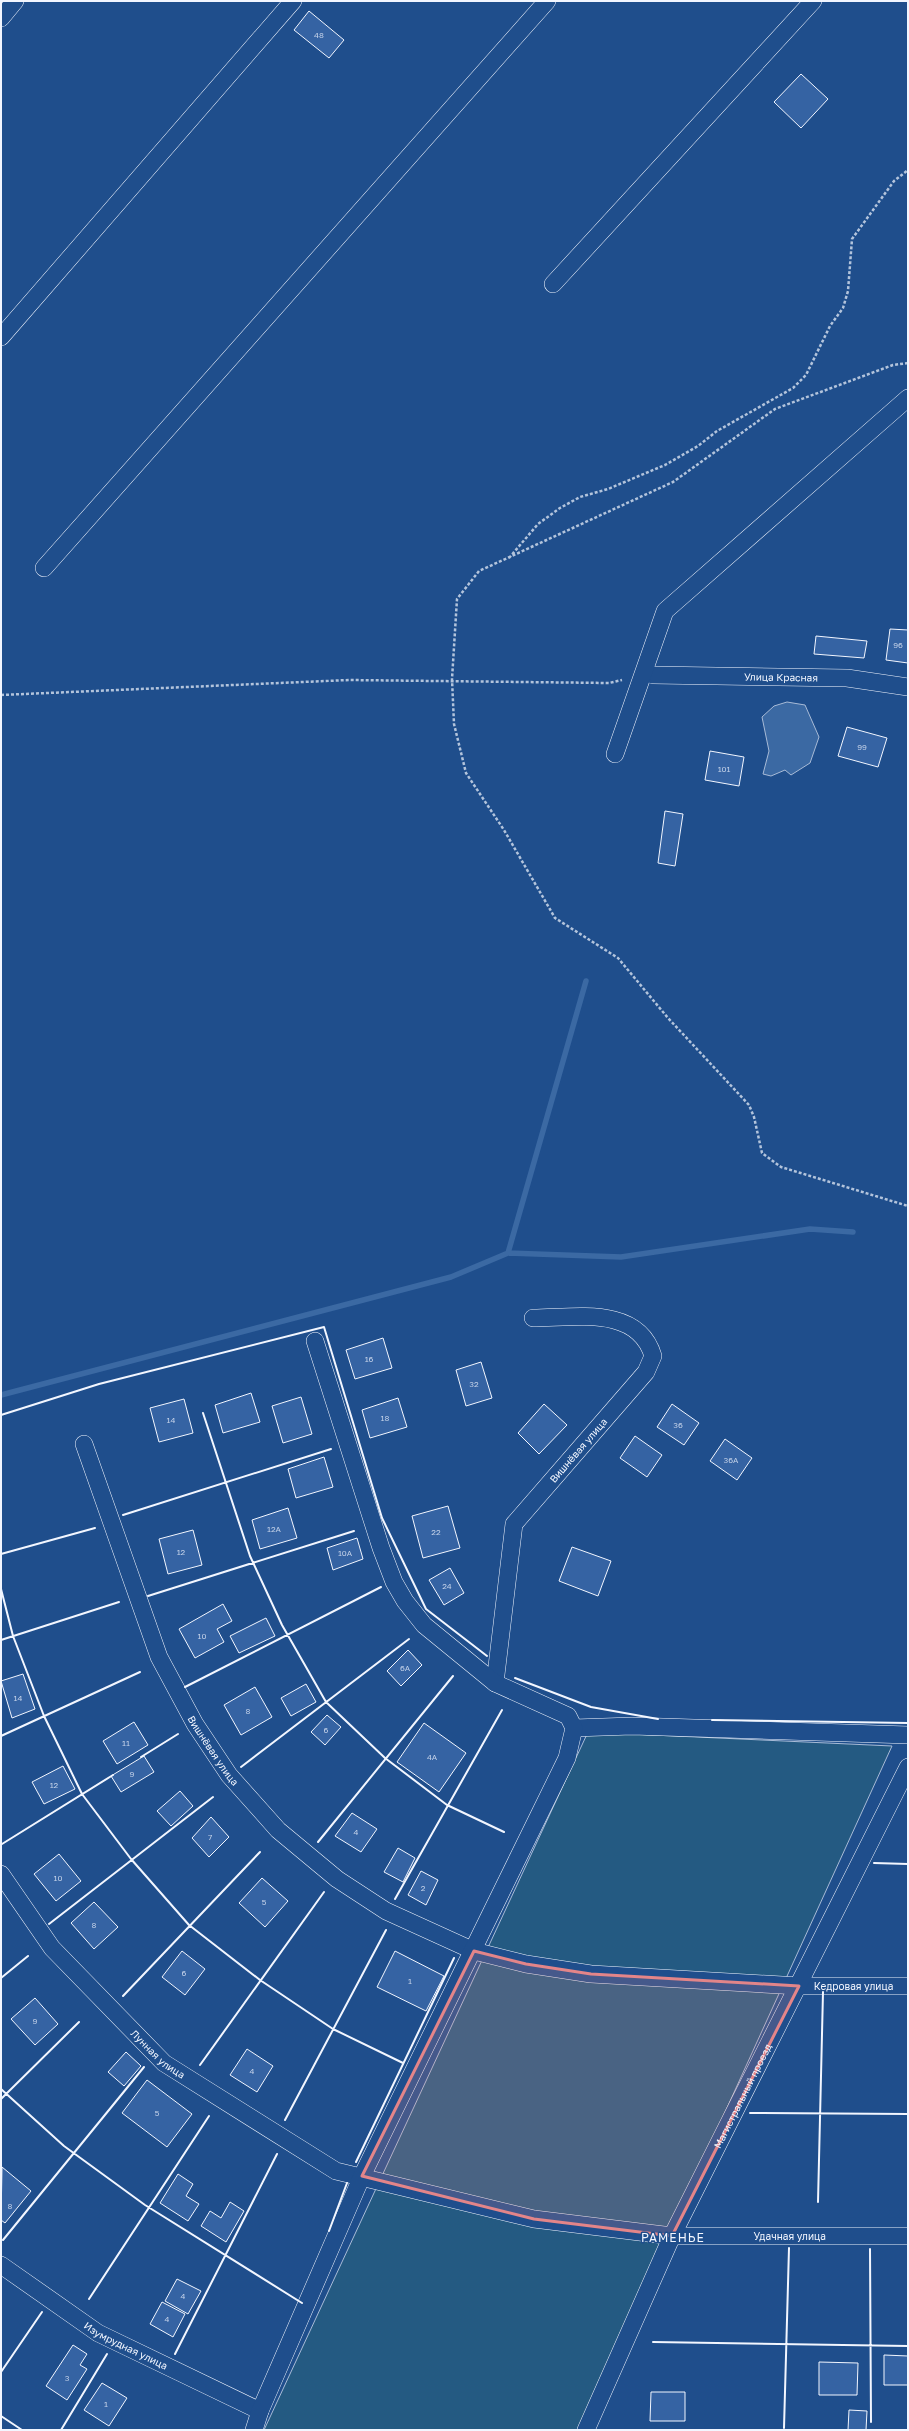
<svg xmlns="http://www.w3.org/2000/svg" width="909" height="2431" font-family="'Golos Text',sans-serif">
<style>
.green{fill:#245a82;stroke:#a8bbd7}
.water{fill:#3b69a3;stroke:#a8bbd7}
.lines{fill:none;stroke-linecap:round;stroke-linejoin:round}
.stream{stroke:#3b69a3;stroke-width:5.5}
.building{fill:#3563a3;stroke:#f2f6ff}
.street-casing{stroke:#f2f6ff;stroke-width:18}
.path{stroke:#b3c4dc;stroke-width:2.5;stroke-dasharray:3 2;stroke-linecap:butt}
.street{stroke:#1f4e8c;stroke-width:17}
.wall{stroke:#f2f6ff;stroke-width:2}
.marked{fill:#e38589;fill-opacity:0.2;stroke:#e38589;stroke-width:3;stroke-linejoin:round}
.labels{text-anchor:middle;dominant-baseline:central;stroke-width:3;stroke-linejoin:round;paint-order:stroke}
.number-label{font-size:8px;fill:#c3d1e8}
.street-label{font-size:10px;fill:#f2f6ff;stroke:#1f4e8c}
.quarter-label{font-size:12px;letter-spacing:1px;fill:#f2f6ff;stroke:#1f4e8c}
</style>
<rect width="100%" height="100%" fill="#1f4e8c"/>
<path class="green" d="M588,1732l304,14 -312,684h-316z"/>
<path class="water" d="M787,702l18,3 14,32 -9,26 -19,12 -6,-5 -14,6 -8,-2 6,-23 -7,-34 12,-11z"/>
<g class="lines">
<path class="stream" d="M508,1253l113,4 189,-28 43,3
M1,1395l450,-118 57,-24 78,-272"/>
</g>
<path class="building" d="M309,11l35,29 -15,18 -35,-28z
M801,74l27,25 -27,29 -27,-26z
M890,629l18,1v33l-22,-3z
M816,636l51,5 -3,17 -50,-4z
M847,727l40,11 -9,29 -40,-11z
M710,751l34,6 -5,29 -34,-6z
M665,811l18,3 -8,52 -17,-3z
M383,1338l9,30 -37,11 -9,-29z
M481,1362l11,36 -26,8 -10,-36z
M251,1393l9,29 -37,11 -8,-28z
M301,1397l11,37 -29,9 -11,-37z
M398,1398l9,29 -37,11 -8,-28z
M184,1399l9,34 -34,9 -9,-34z
M544,1404l23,21 -28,29 -21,-21z
M672,1404l27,19 -15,22 -27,-18z
M635,1436l27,19 -15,22 -27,-19z
M725,1439l27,19 -15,22 -27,-19z
M324,1457l9,30 -37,11 -8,-29z
M448,1506l12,42 -37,10 -11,-42z
M288,1508l9,30 -37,11 -8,-29z
M193,1530l9,35 -34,9 -9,-35z
M357,1538l6,21 -30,11 -6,-22z
M572,1547l39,14 -13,35 -39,-15z
M450,1568l14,25 -20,12 -15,-25z
M223,1604l9,17 -15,8 7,13 -29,16 -16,-29z
M266,1618l9,18 -36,17 -9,-17z
M408,1650l14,15 -21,21 -14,-15z
M23,1674l12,35 -23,9 -11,-37z
M306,1684l10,18 -25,14 -10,-18z
M255,1687l17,30 -31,18 -17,-30z
M327,1715l14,12 -16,18 -14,-13z
M134,1722l14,23 -31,19 -14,-23z
M424,1723l42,30 -27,39 -42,-30z
M144,1756l10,16 -33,20 -10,-16z
M63,1766l12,23 -31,15 -12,-22z
M180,1791l13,15 -22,20 -14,-15z
M352,1813l25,16 -16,23 -26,-16z
M211,1817l18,20 -20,20 -17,-19z
M398,1848l17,10 -12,24 -19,-10z
M59,1854l22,27 -25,20 -22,-27z
M421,1871l17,9 -12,25 -18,-10z
M262,1878l26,23 -23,26 -26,-24z
M94,1902l24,25 -24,22 -23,-26z
M182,1951l23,18 -20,26 -23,-18z
M395,1951l49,25 -18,35 -49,-24z
M35,1998l23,26 -23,21 -24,-26z
M247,2049l26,17 -16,26 -27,-17z
M126,2052l15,14 -17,20 -16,-14z
M147,2080l45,34 -25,33 -45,-34z
M2,2167l29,24 -26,32 -4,-3z
M178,2174l15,10 -7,12 13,8 -11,17 -28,-18z
M230,2202l14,9 -18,31 -25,-16 9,-15 11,7z
M177,2279l24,12 -13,23 -23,-13z
M162,2302l23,12 -12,23 -23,-13z
M73,2345l14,9 -7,11 7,4 -20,31 -21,-14z
M884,2355l24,1v29h-24z
M819,2362l39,1 -1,32h-38z
M102,2383l25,15 -18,28 -25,-16z
M651,2392h34v29h-35z
M849,2410l18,1 -1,19h-18z"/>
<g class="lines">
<defs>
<g id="street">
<path d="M1,18l14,-17"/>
<path d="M553,284l260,-283"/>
<path d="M1,337l292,-336"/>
<path d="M44,568l503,-567"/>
<path id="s1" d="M653,675l194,3 61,9"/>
<path d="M615,754l50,-143 243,-213"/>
<path id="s2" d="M84,1444l75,213 36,67 34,51 49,55 59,49 49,32 88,40 52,13 65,10 208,12h109"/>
<path id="s3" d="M495,1683l19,-159 132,-152 7,-16c-15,-51 -78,-38 -120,-38"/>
<path d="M574,1728l58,-2 276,9"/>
<path id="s4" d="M1,1874l51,74 112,115 172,108 198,48 138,17h236"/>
<path id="s5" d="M1,2265l97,68 162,78"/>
<path d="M254,2430l6,-19 102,-235 205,-418 7,-30 -6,-12 -73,-33 -71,-58 -19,-24 -11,-19 -13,-34 -66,-207"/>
<path id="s6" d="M586,2430l86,-194 236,-469"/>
</g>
</defs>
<use href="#street" class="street-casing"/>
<path class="path" d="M908,363l-15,2 -118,44 -102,73 -194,89 -22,28 -5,80 2,45 12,49 38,57 51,88 63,40 50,60 81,87 5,12 8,36 19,14 127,39
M509,558l29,-34 22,-16 20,-11 28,-8 57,-24 33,-19 19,-15 76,-43 13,-13 24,-49 13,-18 5,-17 4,-52 42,-58 14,-11
M1,695l348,-15 260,3 13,-3"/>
<use href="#street" class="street"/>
<path class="wall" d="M203,1413l47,143 32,69 44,77 59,56 62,47 57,27
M1,1415l98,-31 225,-57 58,191 44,91 61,47
M123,1515l208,-66
M1,1554l94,-26
M1,1589l12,47 31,80 38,78 49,65 58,66 71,55 73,49 70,34
M148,1596l206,-65
M1,1640l118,-38
M515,1678l76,29 67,12
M185,1687l196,-100
M712,1720l196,3
M1,1736l139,-64
M141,1757l37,-23
M241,1767l168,-128
M318,1842l135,-166
M2,1844l111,-69
M874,1863l34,1
M395,1899l107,-189
M49,1924l164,-127
M1,1978l27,-22
M123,1996l137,-144
M200,2065l124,-173
M1,2089l63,57 81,59 157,98
M1,2099l78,-77
M750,2113l158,1
M285,2120l101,-190
M356,2162l98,-204
M818,2202l5,-210
M329,2231l18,-48
M3,2240l141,-173
M870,2249l1,173
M89,2299l120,-183
M653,2342l255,4
M175,2354l102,-200
M1,2372l41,-60
M1,2416l21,14
M784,2428l5,-180
M61,2430l46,-76"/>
</g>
<path class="marked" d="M474,1951l52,13 65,10 208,12 -127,250 -138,-17 -172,-43z"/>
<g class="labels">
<g class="number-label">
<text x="319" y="35">48</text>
<text x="898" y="645">96</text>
<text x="862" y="747">99</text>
<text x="724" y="769">101</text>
<text x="369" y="1359">16</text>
<text x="474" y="1384">32</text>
<text x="385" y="1418">18</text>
<text x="171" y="1420">14</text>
<text x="678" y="1425">36</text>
<text x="731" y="1460">36А</text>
<text x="274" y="1529">12А</text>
<text x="436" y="1532">22</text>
<text x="181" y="1552">12</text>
<text x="345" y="1553">10А</text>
<text x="447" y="1586">24</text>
<text x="202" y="1636">10</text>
<text x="405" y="1668">6А</text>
<text x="18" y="1698">14</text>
<text x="248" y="1711">8</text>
<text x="326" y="1730">6</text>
<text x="126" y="1743">11</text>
<text x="432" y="1757">4А</text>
<text x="132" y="1774">9</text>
<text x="54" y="1785">12</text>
<text x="356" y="1832">4</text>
<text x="210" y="1837">7</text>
<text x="58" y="1878">10</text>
<text x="423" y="1888">2</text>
<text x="264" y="1902">5</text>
<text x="94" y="1925">8</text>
<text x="184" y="1973">6</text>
<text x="410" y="1981">1</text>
<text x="35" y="2021">9</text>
<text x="252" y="2071">4</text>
<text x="157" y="2113">5</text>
<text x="10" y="2206">8</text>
<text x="183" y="2296">4</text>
<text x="167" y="2319">4</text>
<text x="67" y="2378">3</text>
<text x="106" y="2404">1</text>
</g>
<g class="street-label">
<text stroke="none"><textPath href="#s1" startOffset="128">Улица Красная</textPath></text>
<text stroke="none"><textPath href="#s3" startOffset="258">Вишнёвая улица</textPath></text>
<text stroke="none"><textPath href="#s2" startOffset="334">Вишнёвая улица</textPath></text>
<text stroke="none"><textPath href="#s2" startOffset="1051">Кедровая улица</textPath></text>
<text stroke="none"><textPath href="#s4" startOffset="240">Лунная улица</textPath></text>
<text stroke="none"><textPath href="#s6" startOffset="369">Магистральный проезд</textPath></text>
<text stroke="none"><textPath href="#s4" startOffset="914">Удачная улица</textPath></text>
<text stroke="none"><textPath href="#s5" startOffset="149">Изумрудная улица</textPath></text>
</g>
<g class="quarter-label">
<text x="673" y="2237">РАМЕНЬЕ</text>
</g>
</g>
<rect width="909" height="2431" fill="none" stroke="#f2f6ff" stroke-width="4"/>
</svg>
